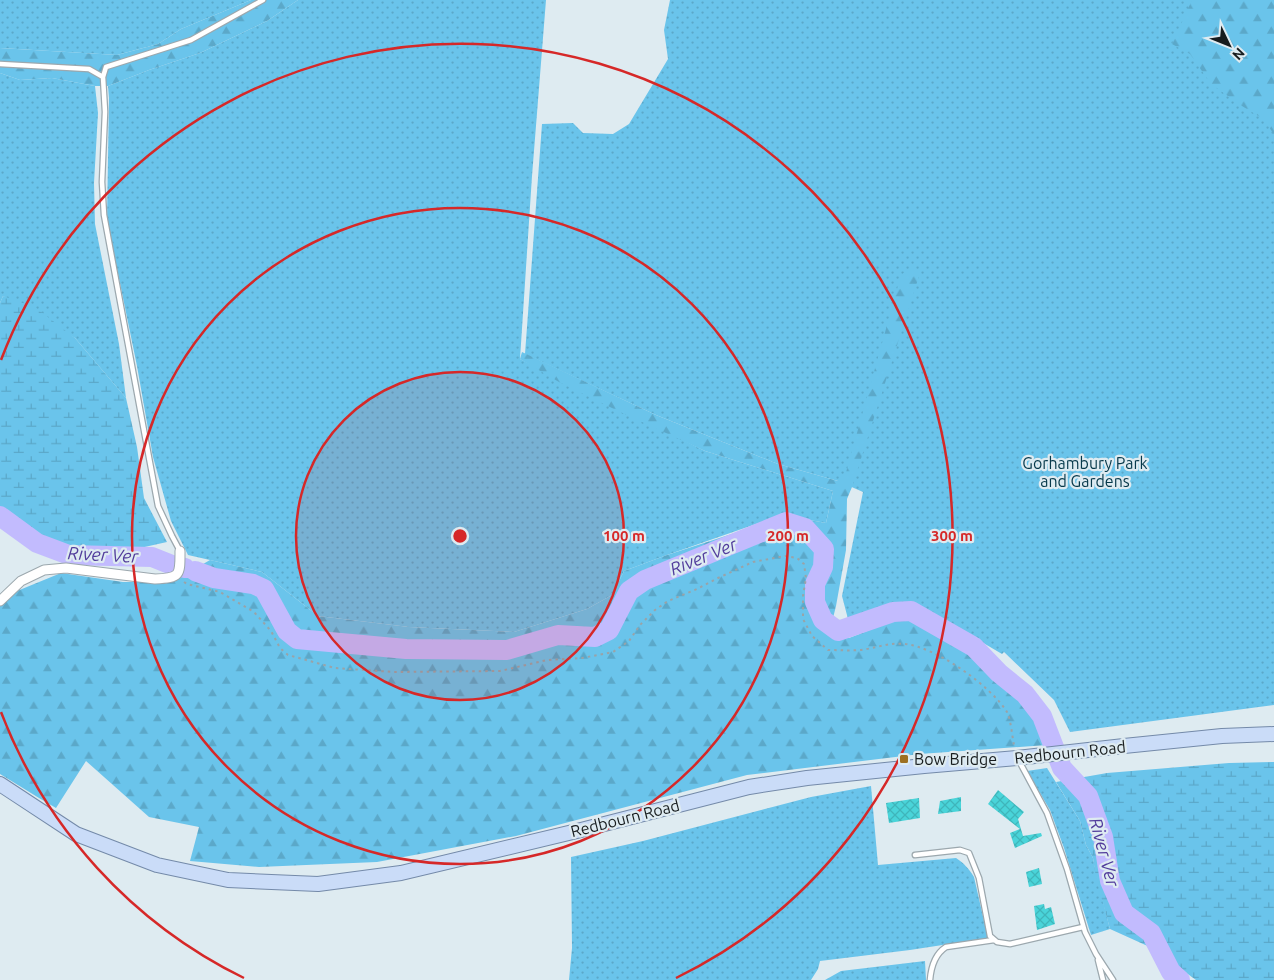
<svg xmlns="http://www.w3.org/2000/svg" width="1274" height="980" font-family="Ubuntu,sans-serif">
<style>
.grass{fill:url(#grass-dots)}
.forest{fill:url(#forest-firs)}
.wetland{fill:url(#wetland-marsh)}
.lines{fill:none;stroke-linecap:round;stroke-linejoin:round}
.river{stroke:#c2bbfe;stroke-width:20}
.building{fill:url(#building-cross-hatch)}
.lane-casing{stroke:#9ca8ae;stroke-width:7}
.street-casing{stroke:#9ca8ae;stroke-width:11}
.primary-casing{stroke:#748aa9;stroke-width:16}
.path{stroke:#99a3a8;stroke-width:2;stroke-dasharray:2.5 4;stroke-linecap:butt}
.lane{stroke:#fff;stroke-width:4.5}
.street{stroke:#fff;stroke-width:9}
.primary{stroke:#cadcf8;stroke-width:14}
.ring{fill:none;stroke:#d62828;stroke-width:2.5}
.poi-dot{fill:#9d7021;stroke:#deebf1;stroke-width:2}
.labels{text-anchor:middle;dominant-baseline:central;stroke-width:4.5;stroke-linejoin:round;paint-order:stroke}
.park-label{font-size:16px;fill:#07394b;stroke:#deebf1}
.street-label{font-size:16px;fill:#171c1e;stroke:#deebf1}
.poi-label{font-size:16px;fill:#171c1e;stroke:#deebf1;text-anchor:start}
.water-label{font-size:18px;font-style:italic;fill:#523d9c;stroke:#deebf1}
.centre{fill:#d62828;stroke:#deebf1;stroke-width:2.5}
.ring-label{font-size:15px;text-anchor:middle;font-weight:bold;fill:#d62828;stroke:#deebf1;stroke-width:4.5;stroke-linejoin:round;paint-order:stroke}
</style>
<defs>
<pattern id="grass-dots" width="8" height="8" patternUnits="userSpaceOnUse" patternTransform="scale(1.25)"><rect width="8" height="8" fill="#6ac4eb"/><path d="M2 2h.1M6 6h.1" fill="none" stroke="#5ba8c9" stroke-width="1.8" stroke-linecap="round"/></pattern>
<pattern id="forest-firs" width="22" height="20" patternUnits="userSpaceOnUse" patternTransform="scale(1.25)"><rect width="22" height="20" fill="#6ac4eb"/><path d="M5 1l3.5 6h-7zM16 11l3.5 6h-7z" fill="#5ba8c9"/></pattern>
<pattern id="wetland-marsh" width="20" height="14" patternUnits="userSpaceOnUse" patternTransform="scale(1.25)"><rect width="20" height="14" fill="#6ac4eb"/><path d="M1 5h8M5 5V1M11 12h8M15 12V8" fill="none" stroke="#5ba8c9"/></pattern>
<pattern id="building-cross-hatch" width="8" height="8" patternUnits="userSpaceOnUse" patternTransform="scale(1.25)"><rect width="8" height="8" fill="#49d4d9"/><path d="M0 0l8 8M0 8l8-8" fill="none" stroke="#3fb5ba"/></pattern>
</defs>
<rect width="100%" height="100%" fill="#deebf1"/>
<path class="grass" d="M0,0h251l-70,29 -23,15 -41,11 -117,-7z
M298,0h248l-14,176 -12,183 185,92 128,40 -7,32 -44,-8 -115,40 -43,16 -12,24 -25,14 -73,23 -105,-5 -91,-11 -56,-44 -74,-17 -17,-34 -18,-64 -16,-91 -30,-146 2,-122 -1,-12 41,-16 51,-17 67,-32z
M670,0h604v705l-204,27 -16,-32 -50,-48 -2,2 -34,-20 -51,-27h-30l-39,12 -6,-23 21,-104 -25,-11 -60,-17 -122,-49 -131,-61 17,-230 31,-1 10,10 30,1 16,-10 39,-65 -4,-29z
M0,73l20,7 32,-2 43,8 3,27 -4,70 1,41 24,120 7,54 -51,-60 -72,-42 -3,7z
M1047,768l33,53 6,24 7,13 4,20 13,51 -19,6 -27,-87 -14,-38 -23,-39z
M871,786l7,79 78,-7c8,5 13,11 18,19l14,61 -78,12 -90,11 -2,8 -7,11h-242l3,-32 -1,-91 72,-16 168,-44z
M925,961l1,19h-101l16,-9z"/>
<path class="forest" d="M251,0h47l-31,21 -67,32 -51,17 -41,16h-13l-43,-8 -32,2 -20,-7v-25l117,7 41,-11 23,-15z
M1192,0h82v135l-9,-15 -23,-14 -31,-22 -21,-30 -18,-10z
M912,267l8,6 -68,214 -5,12 -1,51 -10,56 -7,28 20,4 57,-22 69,36 62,64 10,29 -127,9 -173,21 -231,61 -139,26 -118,5 -69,-6 9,-34 -50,-10 -63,-56 -30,47 -17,-10 -39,-24v-176l61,-25 62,9h49l38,-22 52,12 56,44 91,11 105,5 73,-23 25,-14 12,-24 43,-16 120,-39 39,7 7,-32 -128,-40 -89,-41 -57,-28 -39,-23 2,-7 134,63 122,49 60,17 7,-5 56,-201z"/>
<path class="wetland" d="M3,296l33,12 39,30 51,60 11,49 7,51 23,44 -36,8h-60l-19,-7 -52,-33v-207z
M1274,762v218h-78l-44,-32 -42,-19 -14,-51 -3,-20 -7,-13 -6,-24 -24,-39 51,-9 122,-10z"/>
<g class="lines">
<path class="river" d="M0,516l37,27 32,12 83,2 20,8 13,3
M195,571l19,7 39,6 11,5 23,42 10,8 109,10 101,1 51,-15 37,2 14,-7 20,-39 16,-11 141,-58 19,6 19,21 -1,18 -8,17v18l8,18 15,11 55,-19 18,-1 63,36 25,26 26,21 17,22 20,52 26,28 15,41 7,44 14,32 27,20 20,39 9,8"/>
</g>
<path class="building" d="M998,790l26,22 -6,7 5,17 18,-3 1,3 -27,12 -5,-15 10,-4 -32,-25z
M961,797v14l-23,3 2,-13z
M919,798l1,20 -31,5 -3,-20z
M1039,868l3,16 -13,3 -3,-15z
M1044,904l1,5 6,-2 4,17 -18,6 -3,-24z"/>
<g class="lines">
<defs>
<path id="lane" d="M0,64l89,5 14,8
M180,551l-8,-15 -14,-30 -54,-291 -2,-33 3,-70 -2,-35 3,-10 85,-27 72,-40
M1018,759l29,54 20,56 18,63 11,22 17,26
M915,855l45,-5 9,3 10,25 11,58 7,6 13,2 73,-17
M1098,960l5,20
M930,980c1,-12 5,-26 16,-33l48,-7"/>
<path id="street" d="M0,601l21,-20 23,-11 22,-2 89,11c26,-1 25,-4 25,-28"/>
<path id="primary" d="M0,784l76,50 81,31 71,15 90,4 83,-11 176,-42 172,-44 58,-9 117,-12 93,-8 107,-12 98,-10 52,-2"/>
</defs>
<use href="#lane" class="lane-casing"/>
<use href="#street" class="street-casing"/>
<use href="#primary" class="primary-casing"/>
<path class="path" d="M184,582l3,2 33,8 34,20 17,19 9,17 8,7 47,13 59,4 106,-1 47,-11 35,-2 31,-6 16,-11 11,-16 15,-15 13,-9 29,-12 21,-11 35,-16 32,-6 12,2 7,6 2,14 -3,18v23l9,17 16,14c11,0 21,1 31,0 15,-1 30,-8 45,-6 31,2 87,42 103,68 4,8 5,24 7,33"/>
<use href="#lane" class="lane"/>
<use href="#street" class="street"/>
<use href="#primary" class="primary"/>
</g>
<circle cx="460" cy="536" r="164" fill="#d62828" fill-opacity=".12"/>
<g class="ring">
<circle cx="460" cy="536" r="164"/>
<circle cx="460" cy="536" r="328"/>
<path d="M244 978A492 492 0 0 1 1 712M1 360A492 492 0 1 1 676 978"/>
</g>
<rect class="poi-dot" x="899" y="754" width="10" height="10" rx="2.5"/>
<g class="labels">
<g class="park-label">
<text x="1085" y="463">Gorhambury Park<tspan x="1085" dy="18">and Gardens</tspan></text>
</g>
<g class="street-label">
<text transform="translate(1070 752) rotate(-6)">Redbourn Road</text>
<text transform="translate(625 818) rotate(-14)">Redbourn Road</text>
</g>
<g class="poi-label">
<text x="914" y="759">Bow Bridge</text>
</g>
<g class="water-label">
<text transform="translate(103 554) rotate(3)">River Ver</text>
<text transform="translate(703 556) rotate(-22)">River Ver</text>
<text transform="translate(1105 852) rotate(75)">River Ver</text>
</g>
</g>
<circle cx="460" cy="536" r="8" class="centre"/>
<g class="ring-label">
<text x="624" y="541">100 m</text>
<text x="788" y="541">200 m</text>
<text x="952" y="541">300 m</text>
</g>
<g transform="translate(1229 45) rotate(133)" stroke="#deebf1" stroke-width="4" paint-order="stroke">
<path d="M0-4L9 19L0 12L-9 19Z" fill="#171c1e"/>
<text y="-8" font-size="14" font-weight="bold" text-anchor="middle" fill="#171c1e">N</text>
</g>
</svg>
